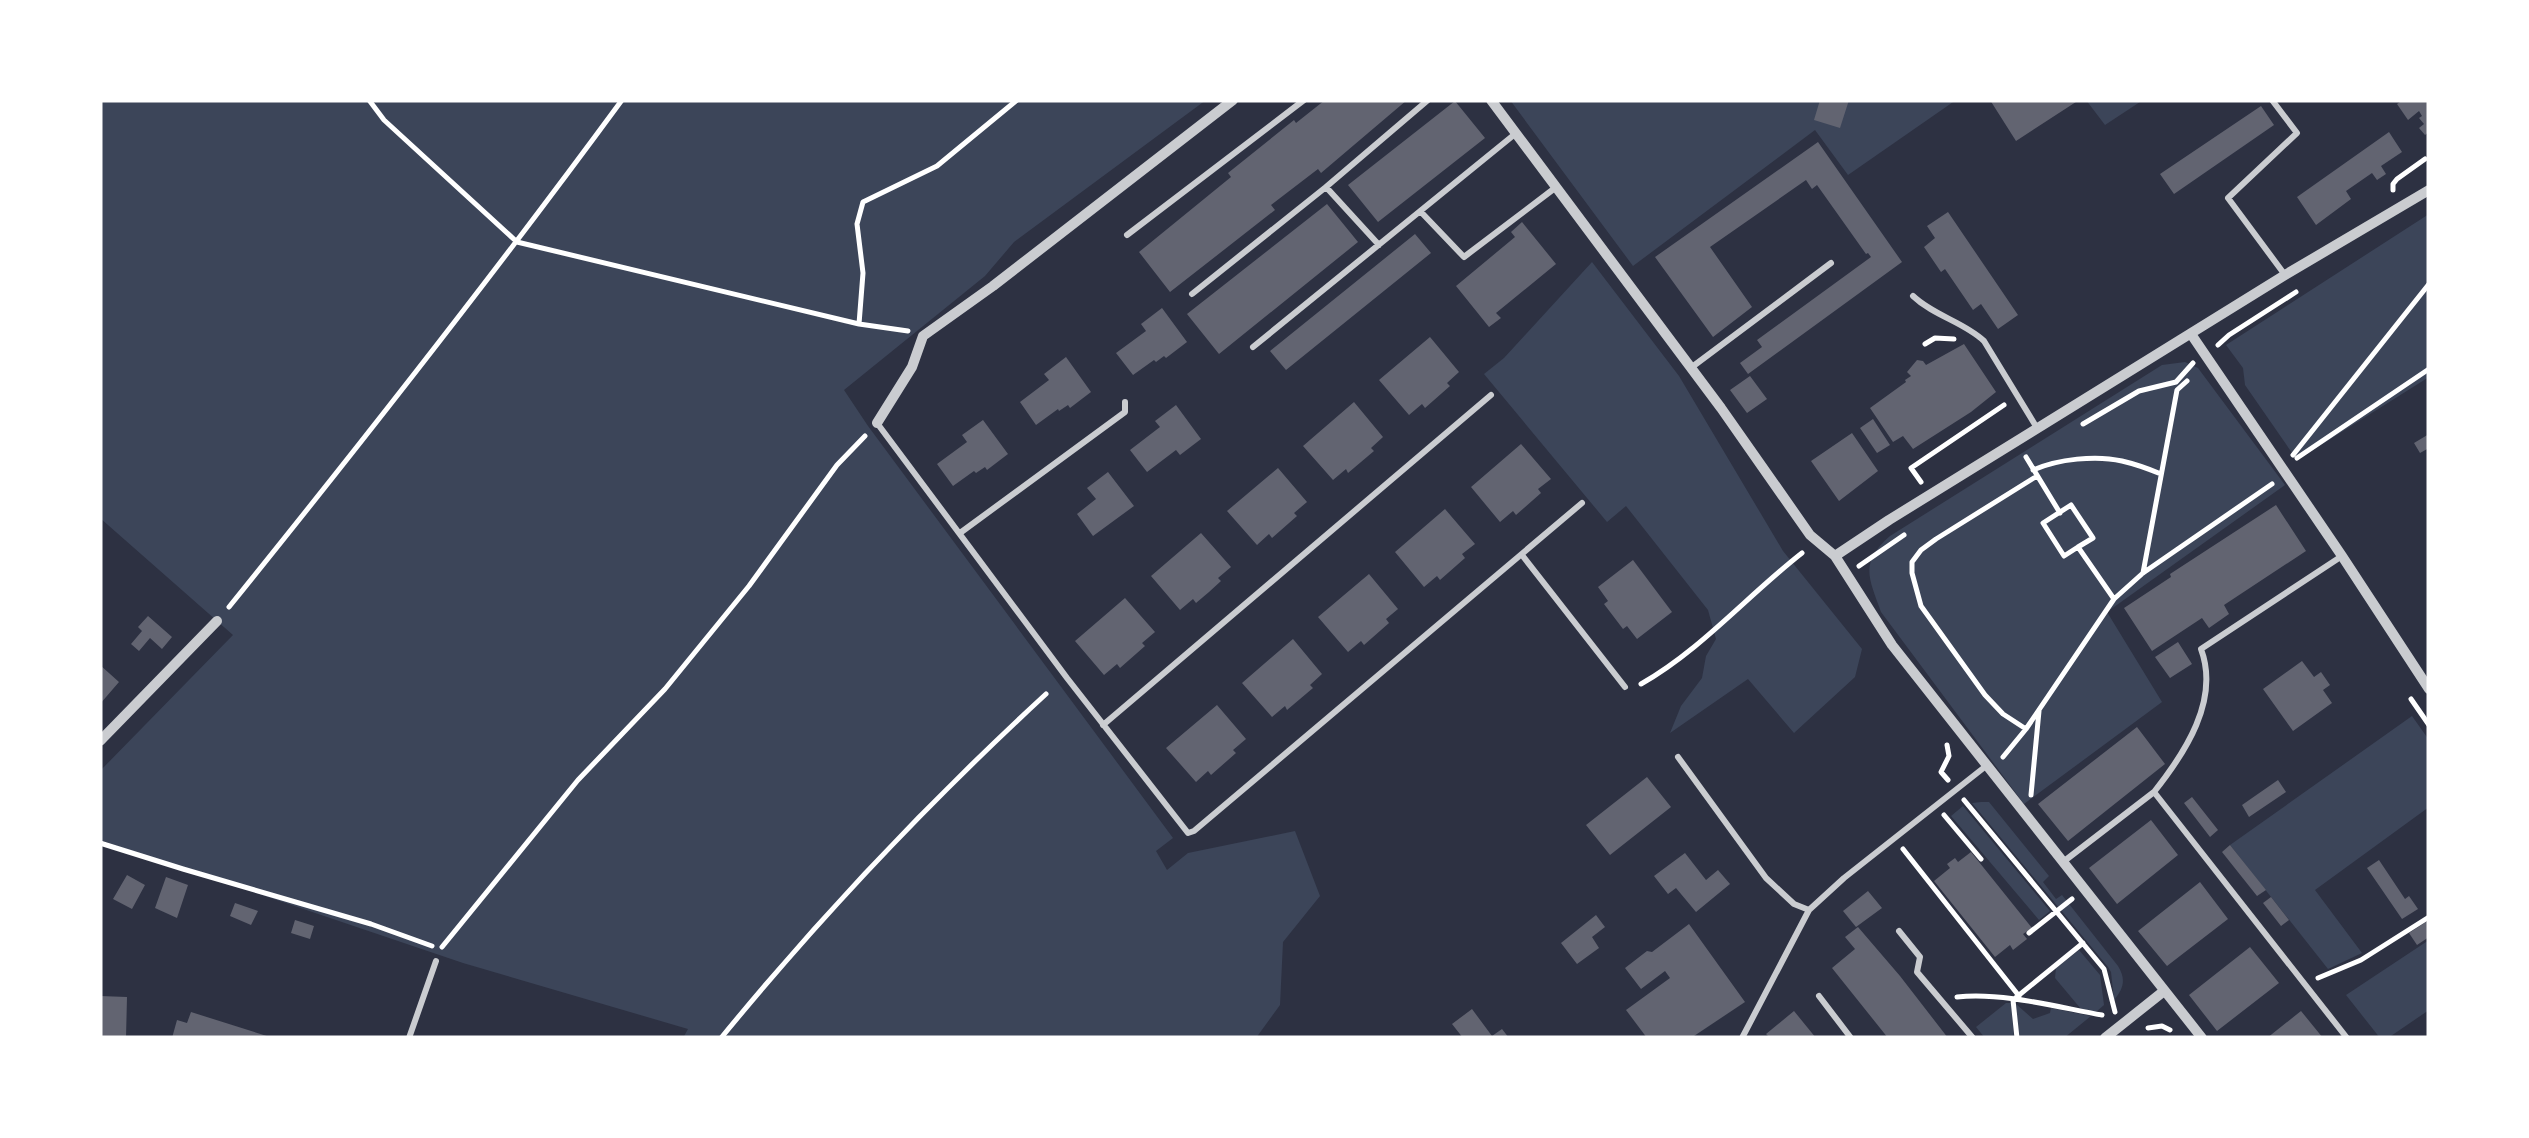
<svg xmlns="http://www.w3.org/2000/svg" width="2529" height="1138" font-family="'Public Sans',sans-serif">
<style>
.green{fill:#3c4559}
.building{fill:#626471}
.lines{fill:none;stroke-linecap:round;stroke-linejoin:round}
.path{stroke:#fff;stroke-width:5}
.service{stroke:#caccd0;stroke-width:6}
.minor{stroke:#caccd0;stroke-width:10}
</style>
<rect width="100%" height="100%" fill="#2d3142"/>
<path class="green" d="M100,100h1106l-192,142 -29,34 -141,114 24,36 305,412 -17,13 11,19 21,-17 107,-22 25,65 -37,46 -3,63 -24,33h-573l5,-9 -225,-66 -363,-123v-69l133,-136 -133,-117z
M1510,100h446l-108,75 -33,-45 -182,136z
M2086,100h57l-38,25z
M2429,214v163l-132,83 -52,-75 -2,-17 -17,-23z
M1592,262l87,114 104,175 79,98 -7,28 -61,56 -46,-54 -78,54 11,-27 21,-28 4,-22 10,-17 -8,-29 -82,-104 -19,16 -123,-148 20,-16z
M2185,362l13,6 87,117 -178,127 55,90 -138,102 -143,-192c-12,-34 -22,-49 9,-76l272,-171z
M2412,716l17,24v67l-114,83 47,63 -34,16 -98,-124z
M1981,802h8l60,74 -6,6 13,17 6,-4 56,71c8,13 6,22 -4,34l-3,-28 -3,-5 -136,-164z
M1963,806l87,105 -11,9 -88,-104z
M2429,940v70l-41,28h-8l-34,-43z
M2079,950l21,25 4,30 -8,7 -15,-3 -26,-31 1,-10z
M2006,1003h5l3,35h-29l-9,-11z
M2016,1004l17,15 17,-6 1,-5 40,8 -27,22h-45z"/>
<path class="building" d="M1325,100h82l-86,73 -3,-4 -47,36 4,5 -105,82 -31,-40 92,-75 -3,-4 66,-53 2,3z
M1820,100h29l-9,28 -26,-8z
M1990,100h89l-63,41z
M2403,100h26v32l-4,3 -6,-7 5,-4 -5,-6 3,-2 -3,-5 -11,9 -11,-16z
M1455,101l30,37 -107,84 -30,-37z
M2261,106l13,19 -100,69 -14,-20z
M2389,132l13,20 -21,14 5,8 -9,6 -5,-7 -26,18 5,8 -35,26 -19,-28z
M1818,142l84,120 -154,112 -8,-11 22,-16 -5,-7 114,-83 -3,-4 -2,1 -49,-69 -5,4 -6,-9 -96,67 42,60 -39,30 -58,-80z
M1327,204l31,38 -139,112 -32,-40z
M1948,212l70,103 -20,14 -17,-25 -8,6 -28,-41 -4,3 -17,-25 11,-9 -8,-12z
M1522,222l34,42 -60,49 5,5 -12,9 -33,-41 59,-49 -4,-5z
M1415,234l16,19 -145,117 -16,-19z
M1162,308l25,34 -21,16 -2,-2 -8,6 -2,-2 -21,15 -17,-22 30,-22 -5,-7z
M1430,337l29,35 -12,11 3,3 -25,22 -3,-4 -13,11 -30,-35z
M1964,344l32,48 -25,20 -58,37 -10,-13 -10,6 -23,-34 36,-26 -1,-2 6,-4 -4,-4 10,-12 6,1 3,4z
M1066,357l25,35 -21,16 -2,-3 -9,6 -1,-2 -22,16 -16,-23 29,-22 -5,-6z
M1750,376l17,23 -20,14 -17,-23z
M1354,402l29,35 -12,11 3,3 -26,22 -2,-4 -13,11 -30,-34z
M1176,405l25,34 -21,16 -4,-5 -29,22 -17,-22 30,-23 -5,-6z
M1873,419l17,26 -13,8 -17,-25z
M983,420l25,34 -21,16 -2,-3 -9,6 -2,-2 -21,15 -16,-22 30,-22 -5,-7z
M1852,433l26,38 -39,30 -28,-40z
M2429,434v14l-9,5 -6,-10z
M1521,444l30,35 -13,10 3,4 -25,22 -3,-4 -13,11 -29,-35z
M1278,468l29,34 -13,11 3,3 -25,22 -3,-4 -12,11 -30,-34z
M1108,472l26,34 -41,30 -16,-22 19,-15 -9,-11z
M2276,505l30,46 -82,54 5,9 -20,14 -7,-10 -50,33 -28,-43 47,-31 -1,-3z
M1445,509l30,35 -13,10 3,4 -25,22 -3,-4 -13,11 -29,-35z
M1201,533l30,34 -13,11 3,3 -12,11 -13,11 -3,-4 -13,11 -29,-34z
M1633,560l39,52 -35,27 -10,-13 -4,3 -19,-25 4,-3 -10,-14z
M1369,574l29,35 -12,10 3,4 -25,22 -3,-4 -13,11 -30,-35z
M1125,598l30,34 -13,11 3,3 -25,22 -3,-4 -13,11 -29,-34z
M148,616l24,21 -10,12 -12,-11 -11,13 -8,-7 11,-13 -4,-4z
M1293,639l29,35 -12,11 3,3 -26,22 -2,-4 -13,11 -30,-34z
M2178,642l14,22 -22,14 -15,-21z
M2302,661l12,16 7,-5 9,13 -7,5 9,13 -39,28 -30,-42z
M100,665l19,17 -19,22z
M1217,705l29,34 -13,11 3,3 -25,22 -3,-4 -12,11 -30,-34z
M2137,727l28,37 -97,77 -30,-37z
M1647,777l24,30 -61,48 -24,-30z
M2278,780l8,12 -37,25 -7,-12z
M2192,797l26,33 -8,7 -26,-34z
M2151,820l27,35 -61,49 -28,-36z
M2230,845l36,45 -9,6 -35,-44z
M1971,852l61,76 -9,6 4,5 -14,11 -3,-5 -15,12 -61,-76 16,-13 -3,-4 8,-6 3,4z
M1685,853l21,27 12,-10 12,14 -34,28 -20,-24 -8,6 -14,-18z
M2379,860l26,39 4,-3 9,13 -16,10 -35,-51z
M127,875l18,10 -13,24 -19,-10z
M166,877l22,8 -11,33 -22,-10z
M2200,882l28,37 -61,47 -29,-35z
M1868,891l14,17 -26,19 -13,-16z
M2271,897l18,23 -8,6 -18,-23z
M235,903l23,8 -7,14 -21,-9z
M1596,915l9,12 -13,10 7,11 -22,16 -16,-21z
M295,920l19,6 -4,13 -19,-6z
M2429,920v17l-12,8 -8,-12z
M1689,924l56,78 -54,36h-44l-21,-28 44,-32 -5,-7 -24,18 -16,-21 22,-17 5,1z
M1858,927l42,49 48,62h-60l-56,-70 23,-19 -10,-12z
M2250,947l29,36 -62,48 -28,-36z
M100,996l27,1 -1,41h-26z
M1472,1009l20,27 10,-7 7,9h-46l-11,-14z
M1794,1011l22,27h-46l-4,-4z
M2301,1011l22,27h-56z
M191,1012l79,25v1h-98l5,-18 10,3z"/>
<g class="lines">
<path class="path" d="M369,100l15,20 133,122 342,82 49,7
M2393,190v-6l4,-5 28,-20
M859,324l4,-51 -6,-49 6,-22 74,-36 80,-66
M1925,344l10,-6 19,1
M2218,345l11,-10 67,-43
M2083,424l56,-33 37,-9 17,-19
M2293,455l136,-171
M2026,457l34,56
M2297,458l132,-89
M2033,470c25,-11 63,-15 89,-9 13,3 27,8 39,13
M1921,482l-10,-14 93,-63
M2078,547l15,-9 -22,-33 -28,18 21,33 14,-9 36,52
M1859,566l45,-31
M2143,573l34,-183 10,-9
M229,607c134,-166 266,-334 393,-507
M1641,684c60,-34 107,-89 161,-131
M2411,699l18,26
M2026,729l-23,-15 -18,-19 -64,-89 -9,-33v-11l9,-12 15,-11 101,-63
M1947,745l2,11 -8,16 7,8
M2003,757l23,-28 88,-130 29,-26 129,-89
M2031,795l8,-84
M1964,800l140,169 11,43
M1944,815l37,44
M100,843l83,26 188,55 61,22
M1903,849l116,147
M2029,933l43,-34
M442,947l136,-167 87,-91 84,-103 88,-121 28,-29
M2318,978l43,-18 68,-43
M1957,997c45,-5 100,10 145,18
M2148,1028l14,-2 8,4
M721,1038c100,-122 209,-237 325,-344
M2017,1038l-4,-38 70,-57"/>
<path class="service" d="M2272,100l25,33 -69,65 57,77
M1326,187l53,58
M1421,212l43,45 91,-69
M1127,235l177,-135
M1192,294l134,-107 102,-87
M1913,296c21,20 51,26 71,45l53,87
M1253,347l262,-213
M1692,367l139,-104
M877,423l190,255 121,155 6,-2 388,-328
M960,533l165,-121v-10
M1522,555l103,132
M1103,725l388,-330
M1678,757l88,121 28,26 15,6
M2154,792c31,-39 66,-92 47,-143l141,-93
M2063,862l91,-70 193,246
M1899,931l21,26 -3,15 56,66
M1819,996l32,42
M409,1038l27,-77
M1742,1038l67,-128 35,-32 142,-112"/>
<path class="minor" d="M1491,100l230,308 89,127 25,21 57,89 310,393
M2191,334l151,222 87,133
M877,423l35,-56 11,-31 70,-50 240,-186
M1835,556l54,-36 396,-245 144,-85
M100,741l117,-120
M2105,1038l59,-47"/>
</g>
<rect width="2529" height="1138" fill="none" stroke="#ffffff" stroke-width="205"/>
</svg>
